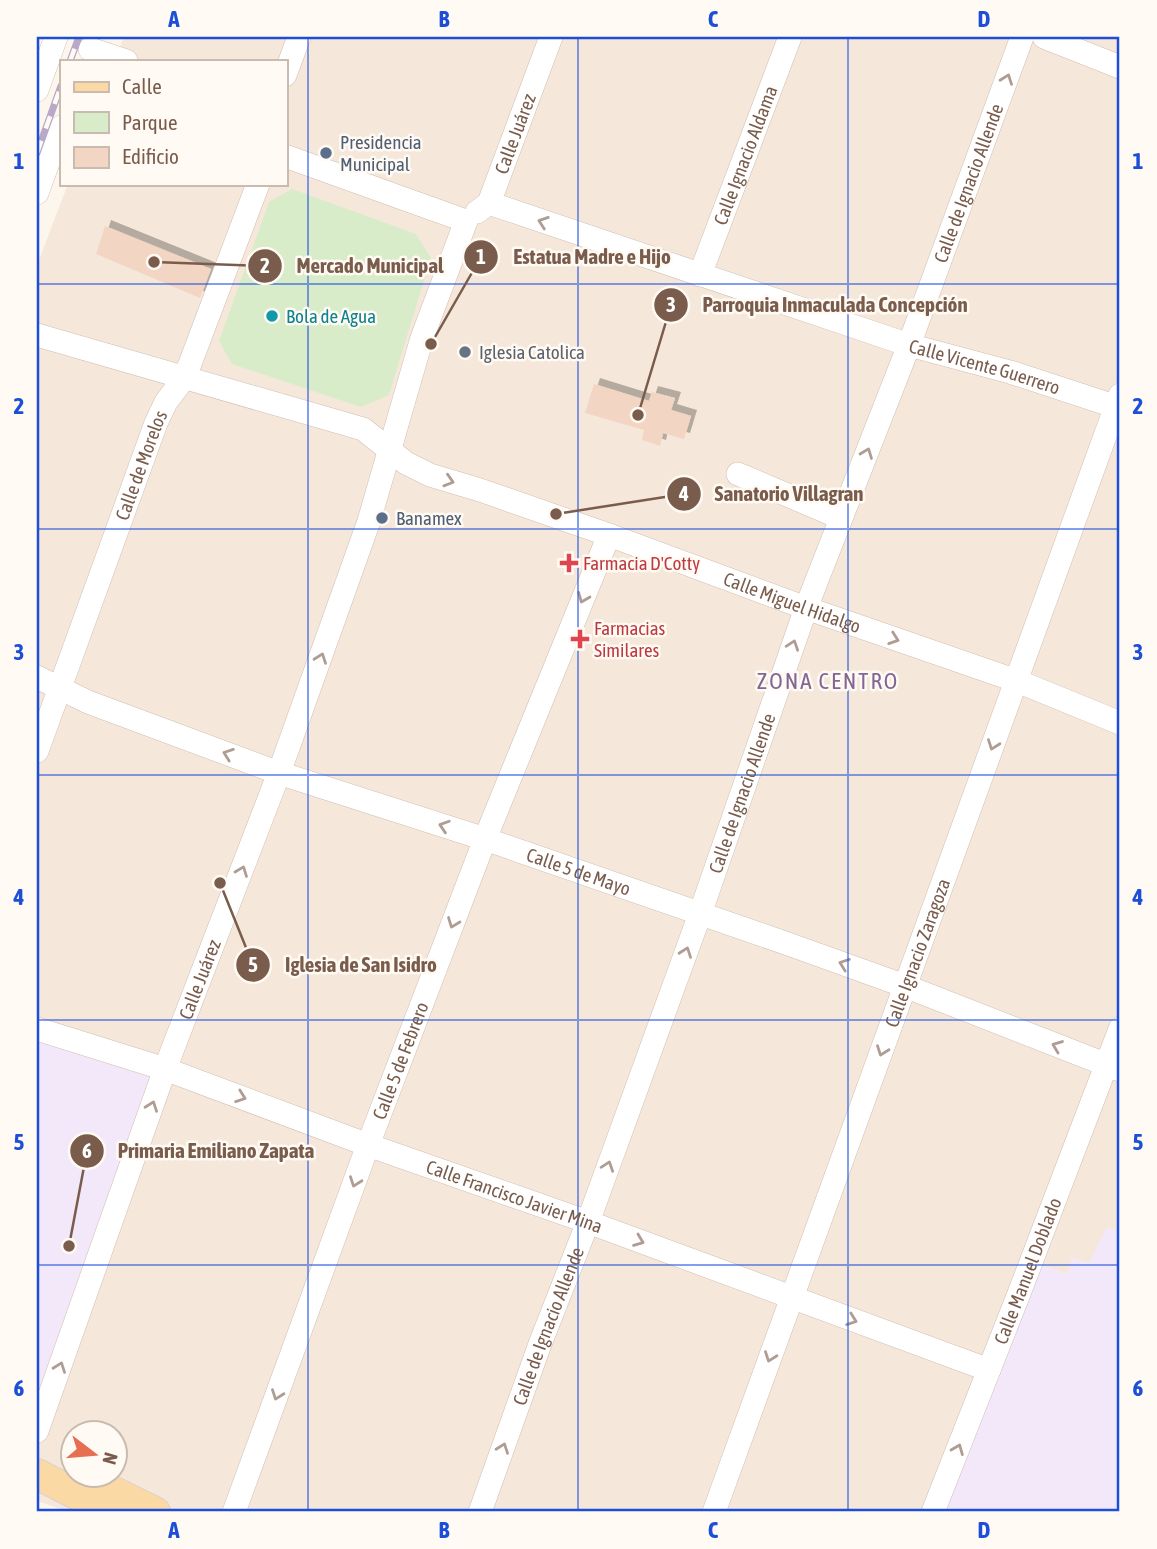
<svg xmlns="http://www.w3.org/2000/svg" width="1157" height="1549" font-family="'Asap Condensed',sans-serif">
<style>
.residential{fill:#f5e8da;fill-rule:evenodd}
.education{fill:#f3e8fa}
.green{fill:#d8ecc9}
.building{fill:#f3d5c3;filter:url(#shadow)}
.lines{fill:none;stroke-linecap:round;stroke-linejoin:round}
.minor-casing{stroke:#d1beb0;stroke-width:24}
.major-casing{stroke:#dad1cd;stroke-width:32}
.minor{stroke:#fff;stroke-width:23}
.major{stroke:#fbd9a5;stroke-width:30}
.rail-casing{stroke:#b9a8c9;stroke-width:7}
.rail{stroke:#fffaf3;stroke-width:4.5;stroke-dasharray:13;stroke-linecap:butt}
.oneway{stroke:#af9d94}
.grid{fill:none;stroke:#1d4ed8;stroke-width:2;stroke-opacity:0.55}
.service-dot{fill:#5c6f8a;stroke:#fffaf3;stroke-width:2.5}
.culture-dot{fill:#0f9aa8;stroke:#fffaf3;stroke-width:2.5}
.worship-dot{fill:#6b7280;stroke:#fffaf3;stroke-width:2.5}
.health-dot{fill:#e0444e;stroke:#fffaf3;stroke-width:2.5}
.labels{text-anchor:middle;dominant-baseline:central;stroke-width:5;stroke-linejoin:round;paint-order:stroke}
.street-label{font-size:19px;fill:#7a5c4d;stroke:#fffaf3}
.service-label{font-size:19px;fill:#4e5e75;stroke:#fffaf3;text-anchor:start}
.culture-label{font-size:19px;fill:#0d838f;stroke:#fffaf3;text-anchor:start}
.worship-label{font-size:19px;fill:#5b616d;stroke:#fffaf3;text-anchor:start}
.health-label{font-size:19px;fill:#be3a42;stroke:#fffaf3;text-anchor:start}
.quarter-label{font-size:23px;letter-spacing:2px;fill:#846695;stroke:#fffaf3}
.leader{fill:none;stroke:#7a5c4d;stroke-width:2.5}
.callout-dot{fill:#7a5c4d;stroke:#fffaf3;stroke-width:2.5}
.mark-label{font-size:21px;text-anchor:middle;font-weight:bold;fill:#fff}
.callout-label{font-size:21px;text-anchor:middle;font-weight:bold;fill:#7a5c4d;stroke:#fffaf3;stroke-width:5;stroke-linejoin:round;paint-order:stroke}
.neatline{fill:none;stroke:#1d4ed8;stroke-width:2.5}
.grid-label{font-size:23px;text-anchor:middle;font-weight:bold;fill:#1d4ed8}
</style>
<defs>
<filter id="shadow"><feDropShadow dx="6" dy="-6" stdDeviation="0" flood-color="#0004"/></filter>
</defs>
<rect width="100%" height="100%" fill="#fdf6ec"/>
<path class="residential" d="M124,37h996v1475h-1050l-33,-11v-1236l31,-81h217v-123h-171zM74,1434h42v42h-42z"/>
<path class="education" d="M37,1029l128,40 -128,354z
M1107,1227l13,5v280h-169l-9,-3 98,-245 27,10 5,-16 17,5z"/>
<path class="green" d="M292,189l124,45 15,24 -42,137 -28,12 -129,-43 -13,-23 50,-139z"/>
<path class="building" d="M105,226l106,43 -11,29 -104,-44z
M594,384l55,17 3,-9 23,6 -4,12 20,6 -7,23 -21,-6 -3,13 -18,-6 2,-10 -59,-17z"/>
<g class="lines">
<defs>
<g id="minor">
<path d="M1044,37l76,30"/>
<path d="M90,49l36,12"/>
<path d="M285,75l14,-38"/>
<path d="M37,90l19,-53"/>
<path d="M285,156l181,65"/>
<path d="M37,193l24,-66"/>
<path id="s1" d="M489,203l420,142 101,27 110,36"/>
<path id="s2" d="M477,212l12,-9 62,-166"/>
<path id="s3" d="M700,275l90,-238"/>
<path id="s4" d="M37,335l326,94 43,34 24,12 50,15 129,45 197,73 211,73 103,42"/>
<path d="M738,474l103,44"/>
<path id="s5" d="M37,677l51,25 191,71 206,66 306,106 114,41 215,84"/>
<path id="s6" d="M37,751l119,-328 10,-21 19,-25 73,-193"/>
<path id="s7" d="M37,1029l128,40 203,76 220,77 401,148"/>
<path id="s8" d="M37,1431l128,-362 114,-296 90,-252 53,-183 44,-117"/>
<path id="s9" d="M234,1512l134,-367 117,-306 124,-304"/>
<path id="s10" d="M480,1512l60,-168 48,-122 112,-308 106,-306 103,-263 113,-308"/>
<path id="s11" d="M714,1512l406,-1117"/>
<path id="s12" d="M933,1512l87,-221 100,-262"/>
</g>
<path id="major" d="M37,1474l74,38
M90,1480l65,32"/>
</defs>
<use href="#minor" class="minor-casing"/>
<use href="#major" class="major-casing"/>
<use href="#minor" class="minor"/>
<use href="#major" class="major"/>
<defs>
<path id="rail" d="M70,61l9,-24
M37,153l24,-67"/>
</defs>
<use href="#rail" class="rail-casing"/>
<use href="#rail" class="rail"/>
</g>
<defs><path id="oneway-chevron" d="M-2-3.5L2.5 0L-2 3.5" fill="none" stroke-width="1.6" stroke-linecap="round" stroke-linejoin="round" transform="scale(1.75)"/></defs>
<g class="oneway">
<use href="#oneway-chevron" transform="translate(1007 79) rotate(-70)"/>
<use href="#oneway-chevron" transform="translate(543 222) rotate(-161)"/>
<use href="#oneway-chevron" transform="translate(867 453) rotate(-69)"/>
<use href="#oneway-chevron" transform="translate(449 481) rotate(17)"/>
<use href="#oneway-chevron" transform="translate(583 598) rotate(112)"/>
<use href="#oneway-chevron" transform="translate(894 639) rotate(19)"/>
<use href="#oneway-chevron" transform="translate(793 645) rotate(-71)"/>
<use href="#oneway-chevron" transform="translate(321 658) rotate(-70)"/>
<use href="#oneway-chevron" transform="translate(993 745) rotate(110)"/>
<use href="#oneway-chevron" transform="translate(228 754) rotate(-160)"/>
<use href="#oneway-chevron" transform="translate(444 826) rotate(-162)"/>
<use href="#oneway-chevron" transform="translate(242 871) rotate(-69)"/>
<use href="#oneway-chevron" transform="translate(453 923) rotate(111)"/>
<use href="#oneway-chevron" transform="translate(686 952) rotate(-70)"/>
<use href="#oneway-chevron" transform="translate(844 964) rotate(-160)"/>
<use href="#oneway-chevron" transform="translate(1057 1046) rotate(-159)"/>
<use href="#oneway-chevron" transform="translate(882 1051) rotate(110)"/>
<use href="#oneway-chevron" transform="translate(241 1097) rotate(20)"/>
<use href="#oneway-chevron" transform="translate(152 1106) rotate(-70)"/>
<use href="#oneway-chevron" transform="translate(608 1166) rotate(-71)"/>
<use href="#oneway-chevron" transform="translate(355 1182) rotate(110)"/>
<use href="#oneway-chevron" transform="translate(639 1241) rotate(21)"/>
<use href="#oneway-chevron" transform="translate(852 1320) rotate(20)"/>
<use href="#oneway-chevron" transform="translate(770 1357) rotate(110)"/>
<use href="#oneway-chevron" transform="translate(60 1367) rotate(-70)"/>
<use href="#oneway-chevron" transform="translate(277 1395) rotate(110)"/>
<use href="#oneway-chevron" transform="translate(503 1448) rotate(-70)"/>
<use href="#oneway-chevron" transform="translate(958 1449) rotate(-68)"/>
</g>
<path class="grid" d="M308,37v1475M578,37v1475M848,37v1475M37,284h1083M37,529h1083M37,775h1083M37,1020h1083M37,1265h1083"/>
<g class="service-dot">
<circle cx="326" cy="153" r="7"/>
<circle cx="382" cy="518" r="7"/>
</g>
<circle class="culture-dot" cx="272" cy="316" r="7"/>
<circle class="worship-dot" cx="465" cy="352" r="7"/>
<g class="health-dot">
<path d="M565.5 552.5h7v7h7v7h-7v7h-7v-7h-7v-7h7z"/>
<path d="M576.5 628.5h7v7h7v7h-7v7h-7v-7h-7v-7h7z"/>
</g>
<g class="labels">
<g class="street-label">
<text stroke="none"><textPath href="#s2" startOffset="89">Calle Juárez</textPath></text>
<text stroke="none"><textPath href="#s3" startOffset="128">Calle Ignacio Aldama</textPath></text>
<text stroke="none"><textPath href="#s10" startOffset="1416">Calle de Ignacio Allende</textPath></text>
<text stroke="none"><textPath href="#s1" startOffset="522">Calle Vicente Guerrero</textPath></text>
<text stroke="none"><textPath href="#s6" startOffset="304">Calle de Morelos</textPath></text>
<text stroke="none"><textPath href="#s4" startOffset="805">Calle Miguel Hidalgo</textPath></text>
<text stroke="none"><textPath href="#s10" startOffset="765">Calle de Ignacio Allende</textPath></text>
<text stroke="none"><textPath href="#s5" startOffset="576">Calle 5 de Mayo</textPath></text>
<text stroke="none"><textPath href="#s11" startOffset="595">Calle Ignacio Zaragoza</textPath></text>
<text stroke="none"><textPath href="#s8" startOffset="480">Calle Juárez</textPath></text>
<text stroke="none"><textPath href="#s9" startOffset="481">Calle 5 de Febrero</textPath></text>
<text stroke="none"><textPath href="#s7" startOffset="506">Calle Francisco Javier Mina</textPath></text>
<text stroke="none"><textPath href="#s12" startOffset="259">Calle Manuel Doblado</textPath></text>
<text stroke="none"><textPath href="#s10" startOffset="198">Calle de Ignacio Allende</textPath></text>
</g>
<g class="service-label">
<text x="340" y="142">Presidencia<tspan x="340" dy="22">Municipal</tspan></text>
<text x="396" y="518">Banamex</text>
</g>
<g class="culture-label">
<text x="286" y="316">Bola de Agua</text>
</g>
<g class="worship-label">
<text x="479" y="352">Iglesia Catolica</text>
</g>
<g class="health-label">
<text x="583" y="563">Farmacia D'Cotty</text>
<text x="594" y="628">Farmacias<tspan x="594" dy="22">Similares</tspan></text>
</g>
<g class="quarter-label">
<text x="828" y="681">ZONA CENTRO</text>
</g>
</g>
<path class="leader" d="M431 344L481 257M154 262L265 266M638 415L671 305M556 514L684 494M220 883L253 965M69 1246L87 1151"/>
<g class="callout-dot">
<circle cx="431" cy="344" r="7"/>
<circle cx="154" cy="262" r="7"/>
<circle cx="638" cy="415" r="7"/>
<circle cx="556" cy="514" r="7"/>
<circle cx="220" cy="883" r="7"/>
<circle cx="69" cy="1246" r="7"/>
<circle cx="481" cy="257" r="18"/>
<circle cx="265" cy="266" r="18"/>
<circle cx="671" cy="305" r="18"/>
<circle cx="684" cy="494" r="18"/>
<circle cx="253" cy="965" r="18"/>
<circle cx="87" cy="1151" r="18"/>
</g>
<g class="mark-label">
<text x="481" y="264">1</text>
<text x="265" y="273">2</text>
<text x="671" y="312">3</text>
<text x="684" y="501">4</text>
<text x="253" y="972">5</text>
<text x="87" y="1158">6</text>
</g>
<g class="callout-label">
<text x="592" y="264">Estatua Madre e Hijo</text>
<text x="370" y="273">Mercado Municipal</text>
<text x="835" y="312">Parroquia Inmaculada Concepción</text>
<text x="789" y="501">Sanatorio Villagran</text>
<text x="361" y="972">Iglesia de San Isidro</text>
<text x="216" y="1158">Primaria Emiliano Zapata</text>
</g>
<rect width="1157" height="1549" fill="none" stroke="#fffaf3" stroke-width="77"/>
<rect x="60" y="60" width="228" height="126" fill="#fffaf3" stroke="#cabbb1" stroke-width="2"/>
<rect x="74" y="82" width="35" height="10" fill="#fbd9a5" stroke="#cabbb1" stroke-width="2"/>
<text x="122" y="94" font-size="21" fill="#7a5c4d">Calle</text>
<rect x="74" y="112" width="35" height="21" fill="#d8ecc9" stroke="#cabbb1" stroke-width="2"/>
<text x="122" y="130" font-size="21" fill="#7a5c4d">Parque</text>
<rect x="74" y="147" width="35" height="21" fill="#f3d5c3" stroke="#cabbb1" stroke-width="2"/>
<text x="122" y="164" font-size="21" fill="#7a5c4d">Edificio</text>
<g transform="translate(94 1454) rotate(106)"><circle r="33" fill="#fffaf3" stroke="#cabbb1" stroke-width="2"/>
<path d="M0-5L12 26L0 18L-12 26Z" fill="#e76f51"/>
<text y="-10" font-size="19" font-weight="bold" text-anchor="middle" fill="#7a5c4d">N</text>
</g>
<rect x="38" y="38" width="1080" height="1472" class="neatline"/>
<g class="grid-label">
<text x="174" y="27">A</text>
<text x="444" y="27">B</text>
<text x="713" y="27">C</text>
<text x="984" y="27">D</text>
<text x="19" y="169">1</text>
<text x="1138" y="169">1</text>
<text x="19" y="414">2</text>
<text x="1138" y="414">2</text>
<text x="19" y="660">3</text>
<text x="1138" y="660">3</text>
<text x="19" y="905">4</text>
<text x="1138" y="905">4</text>
<text x="19" y="1150">5</text>
<text x="1138" y="1150">5</text>
<text x="19" y="1396">6</text>
<text x="1138" y="1396">6</text>
<text x="174" y="1538">A</text>
<text x="444" y="1538">B</text>
<text x="713" y="1538">C</text>
<text x="984" y="1538">D</text>
</g>
</svg>
